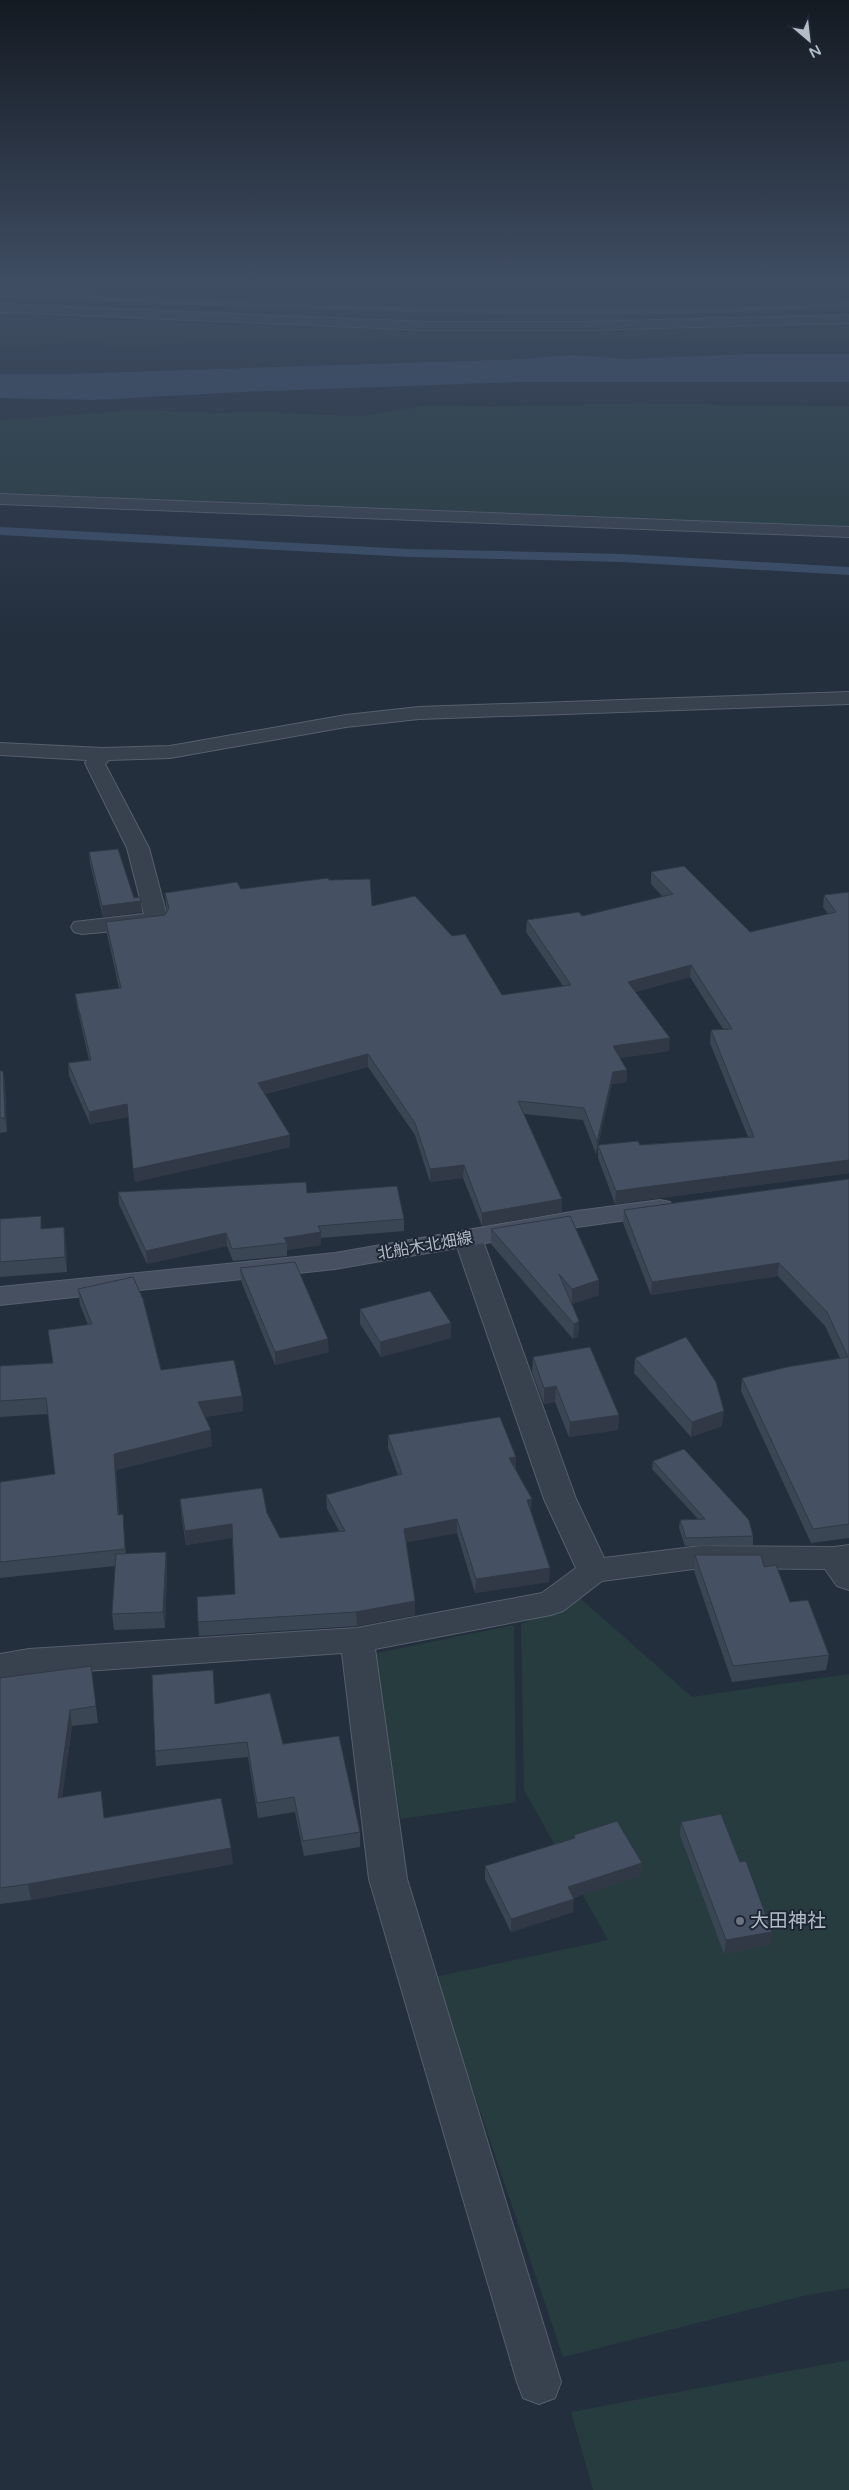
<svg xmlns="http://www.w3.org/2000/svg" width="849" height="2490" font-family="'Varela Round','Noto Sans JP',sans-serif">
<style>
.green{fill:#263c3f}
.water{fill:#394c67}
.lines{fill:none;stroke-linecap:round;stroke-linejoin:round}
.stream-far1{stroke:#394c67;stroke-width:6}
.stream{stroke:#394c67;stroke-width:8}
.minor-casing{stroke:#565f6c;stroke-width:2}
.secondary-casing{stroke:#565f6c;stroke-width:2}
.minor{fill:#38414e;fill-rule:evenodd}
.secondary{fill:#465061;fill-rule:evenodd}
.wall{fill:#3b4654;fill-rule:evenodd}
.shaded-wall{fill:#303945}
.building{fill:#455162;stroke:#303945}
.worship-dot{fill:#6b7280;stroke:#1d2633;stroke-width:2}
.labels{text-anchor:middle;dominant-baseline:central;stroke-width:4;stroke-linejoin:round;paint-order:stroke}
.street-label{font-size:16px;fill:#b4bcc9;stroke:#1d2633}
.near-poi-label{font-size:19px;fill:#b4bcc9;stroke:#1d2633;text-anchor:start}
</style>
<rect width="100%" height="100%" fill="#242f3e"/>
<path class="green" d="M0,313c282,19 566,21 849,10v18l-465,-1 -19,3 -122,-1 -129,4 -23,-4 -91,5z
M639,403l210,4v119l-849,-33v-73l140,-10 78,3 48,-2 28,3 70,2 68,-11 60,2z
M581,1599l111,98 157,-23v614l-46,8 -240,61 -128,-380 173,-37 -84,-150 -3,-166z
M514,1625l2,177 -115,17 -29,-165z
M849,2360v130h-256l-22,-78z"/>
<path class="water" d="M749,354h100v28h-332l-276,10 -148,8 -93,-2v-24h67l457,-15 46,-4 57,4z"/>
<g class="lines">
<path class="stream-far1" d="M0,294c131,7 261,11 392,15 152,4 305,5 457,-5"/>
<path class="stream" d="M0,531l409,22 213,5 227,13"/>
<defs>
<path id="minor" d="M0,304l428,18h153l268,-7v8l-268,7h-153l-428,-18z
M0,494l849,33v10l-849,-33z
M849,692v12l-430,15 -73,8 -176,31 -61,2 -4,4 44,84 19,72 -3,5 -8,2 -75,7 -8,-2 -3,-5 3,-5 70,-8 -17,-66 -42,-85 2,-3 -87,-5v-12l103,5 67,-2 176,-31 73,-8z
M468,1230l10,2 4,6 94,261 28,59 97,-12 133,1 15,-2v45l-12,-4 -12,-17 -124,-1 -99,13 -39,30 -12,4 -176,34 32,230 154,503 -6,16 -16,6 -16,-6 -6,-16 -148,-503 -27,-226 -313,22 -29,5v-26l29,-5 328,-21 185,-35 34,-25 -32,-69 -90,-261 4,-6z"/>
<path id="secondary" d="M660,1200l10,2 3,6 -3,6 -93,13 -242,42 -335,36v-18l335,-34 242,-42z"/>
</defs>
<use href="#minor" class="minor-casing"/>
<use href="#secondary" class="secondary-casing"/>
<use href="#minor" class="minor"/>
<use href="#secondary" class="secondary"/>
</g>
<path class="wall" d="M89,852l53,60 -39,5 -13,-54z
M651,872l99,60 78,-18 -5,-7 1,-12 25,-3v281l-234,31 -17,-46v-12l-2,8 -13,-34 -59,-6 38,98 -80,14 -19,-48 -33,4 -15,-47 -47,-68 -103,27 25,41v12l-155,35 -7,-65 -38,7 -21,-48 -1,-13 21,-3 -12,-53 -2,-13 44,-6 -12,-54 -1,-12 59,-7 2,-5 -1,-5 -1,-12 76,-4 88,-9 43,26 130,89 61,-9 -37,-54 1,-12 55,-4 81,-19 -12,-13zM690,977l33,52 -12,1 -1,13 38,94 -108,8h-42l14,-61 14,-2 1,-12 -8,-12 50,-7 -34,-59z
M0,1071h3l2,14 2,47 -7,1z
M849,1179v359l-38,5 -70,-152 1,-13 98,-20 -15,-32 -47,-50 -127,19 -28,-72 1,-13z
M118,1192l189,1 97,26v12l-83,7v7l-34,5v6l-54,5 -6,-15 -80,18 -28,-60z
M0,1219l43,10 23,13 1,30 -67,5z
M491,1229l108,66 -27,9 7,17 -1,15 -5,3 -82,-95z
M240,1268l89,84 -54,13 -34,-84z
M78,1289l83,81 81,26 1,15 -38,6 7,29 -96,24 3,45 5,15 2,24 40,-2 1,15 -2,61 -51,2 -2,-16 3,-48 -115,12v-96l55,-8 -7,-60 -48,3v-51l53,-3 -5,-33 40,-5 -8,-20z
M360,1309l91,14v15l-70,19 -21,-33z
M533,1357l86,58 -1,15 -49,7 -14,-35 -11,2 -12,-32z
M635,1358l87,68 -31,11 -57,-64z
M388,1435l128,22v12l15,43 18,70 -74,11 -18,-60 -51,9 9,59v14l-58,11 -158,10 -1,-14 37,-28 -3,-56 -46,7 -5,-32 -1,-14 87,14 13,25 59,-7 -12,-22 -1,-14 72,-20 -10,-27z
M653,1461l100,75v9l-68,1 -6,-18 1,-8 18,-1 -46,-50z
M695,1555l69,12 65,88 -3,15 -94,12 -38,-111z
M91,1666l7,57 -26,3 -10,71 42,21 129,46 -202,36 -31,4v-226z
M215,1704l68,40 77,88v15l-56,9 -9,-44 -37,6 -10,-61 -92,9 -1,-15z
M681,1822l59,40 32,70 -2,13 -46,9 -44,-119z
M574,1835l68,28 -1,13 -68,22v14l-62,20 -26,-53v-13l89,-28z"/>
<path class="shaded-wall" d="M141,901l1,11 -39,5 -1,-11z
M691,965l-1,12 -63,17 1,-12z
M670,1038l-1,13 -57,8 1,-13z
M368,1054v13l-109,28 -1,-12z
M627,1070l-1,12 -14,2 -16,70 1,-12 16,-70z
M3,1071l2,14 2,47 -2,-14z
M127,1104l1,13 -38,7 -1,-12z
M290,1135v12l-155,35 -2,-13z
M849,1160v13l-234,31 1,-13z
M464,1165l-1,13 -33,4v-13z
M562,1199v13l-80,14v-13z
M64,1227l2,15 1,30 -2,-15z
M321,1232v13l-34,5v-7l-3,-5z
M226,1233l1,13 -80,18 -1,-13z
M779,1263l-1,13 -127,19 1,-13z
M599,1280v15l-27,9v-15z
M579,1321l-1,15 -5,3 1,-15z
M451,1323v15l-70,19 -1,-15z
M328,1339l1,13 -54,13v-13z
M556,1386l-1,16 -11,2v-16z
M242,1396l1,15 -44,7 -1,-16z
M724,1411l-2,15 -31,11 1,-15z
M619,1415l-1,15 -49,7 1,-15z
M211,1430l1,16 -96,24 4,61 -6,-77z
M516,1457v13l-7,-12z
M532,1499l-1,14 -4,-13z
M123,1514l1,16 3,35 -2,-16z
M457,1519v14l-53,10v-14z
M232,1524l1,14 -47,7 -1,-14z
M166,1552l1,15 -2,61 -2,-16z
M550,1568l-1,14 -74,11 1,-14z
M415,1601v14l-58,11 -1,-14z
M70,1710l2,16 -12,88 -2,-16z
M231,1848l2,16 -202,36 -3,-16z
M642,1863l-1,13 -74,24 1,-13z
M574,1899l-1,13 -62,20v-13z
M772,1932l-2,13 -46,9 2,-14z"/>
<path class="building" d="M118,849l16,49 6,-1 1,4 -39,5 -13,-54z
M684,866l66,66 86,-20 -12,-17 25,-3v268l-233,31 -18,-46 40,-4 2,4 114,-8 -43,-107 21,-1 -41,-64 -63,17 42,56 -57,8 14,24 -14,2 -16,70 -13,-34 -66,-7 44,98 -80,14 -18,-48 -34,4 -15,-46 -47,-69 -110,29 32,52 -157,34 -6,-65 -38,8 -21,-49 23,-3 -16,-66 46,-6 -15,-66 59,-7 4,-7 -4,-15 72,-11 4,7 87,-11 1,2 41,-1 2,27 43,-10 37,40 13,-2 37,61 69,-10 -44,-65 52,-8 3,4 91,-22 -22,-22z
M0,1071h3l2,47h-5z
M849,1179v345l-36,5 -71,-151 45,-11 61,-10 -21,-45 -48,-49 -127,19 -28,-72z
M306,1182l1,11 90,-7 7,33 -86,7 3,6 -37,6 3,5 -55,6 -6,-16 -80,18 -28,-59z
M41,1216v13l23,-2 1,30 -65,5v-43z
M570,1216l29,64 -27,9 -13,-15 20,47 -5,3 -83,-95z
M295,1262l33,77 -53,13 -35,-84z
M133,1277l10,22 18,71 73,-10 8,36 -44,6 13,28 -97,24 4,61 5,-1 2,35 -125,13v-80l55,-8 -9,-76 -46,3v-35l53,-3 -5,-33 44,-6 -14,-35z
M430,1291l21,32 -71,19 -20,-33z
M686,1337l30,45 8,29 -32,11 -57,-64z
M590,1347l29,68 -49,7 -14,-36 -12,2 -11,-31z
M500,1417l16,40 -7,1 23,41 -5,1 23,68 -74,11 -19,-60 -53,10 11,72 -59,11 -158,10 -1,-25 38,-3 -3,-70 -47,7 -5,-32 82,-11 5,25 13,25 65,-7 -19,-36 76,-21 -14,-39z
M684,1449l65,71 4,16 -67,2 -6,-18 25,-1 -52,-58z
M166,1552l-3,60 -51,2 4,-60z
M695,1555h66l3,12 12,-2 14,37 18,-2 21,55 -96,11z
M91,1666l5,40 -26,4 -12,88 43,-7 3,27 117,-20 10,50 -203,36 -28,4v-210z
M213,1670l2,34 55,-11 13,51 56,-8 21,96 -57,9 -9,-44 -37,6 -10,-61 -92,9 -3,-76z
M721,1814l19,48 6,-1 26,71 -46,8 -45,-118z
M617,1821l25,42 -74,24 6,12 -63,20 -26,-53 90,-28 -1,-3z"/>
<linearGradient id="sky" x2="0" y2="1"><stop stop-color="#141a22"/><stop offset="0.45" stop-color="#3f4d63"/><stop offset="1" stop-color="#3f4d63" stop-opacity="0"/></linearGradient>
<rect width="849" height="630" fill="url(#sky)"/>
<circle class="worship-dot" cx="740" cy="1921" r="5"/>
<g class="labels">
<g class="street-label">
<text transform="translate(425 1246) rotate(-10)">北船木北畑線</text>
</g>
<g class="near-poi-label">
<text x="750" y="1921">大田神社</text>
</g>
</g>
<g transform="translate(809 40) rotate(152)" stroke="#1d2633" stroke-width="4" paint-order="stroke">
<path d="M0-4L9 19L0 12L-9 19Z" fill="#b4bcc9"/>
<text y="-8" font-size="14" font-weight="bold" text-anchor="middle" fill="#b4bcc9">N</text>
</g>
</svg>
